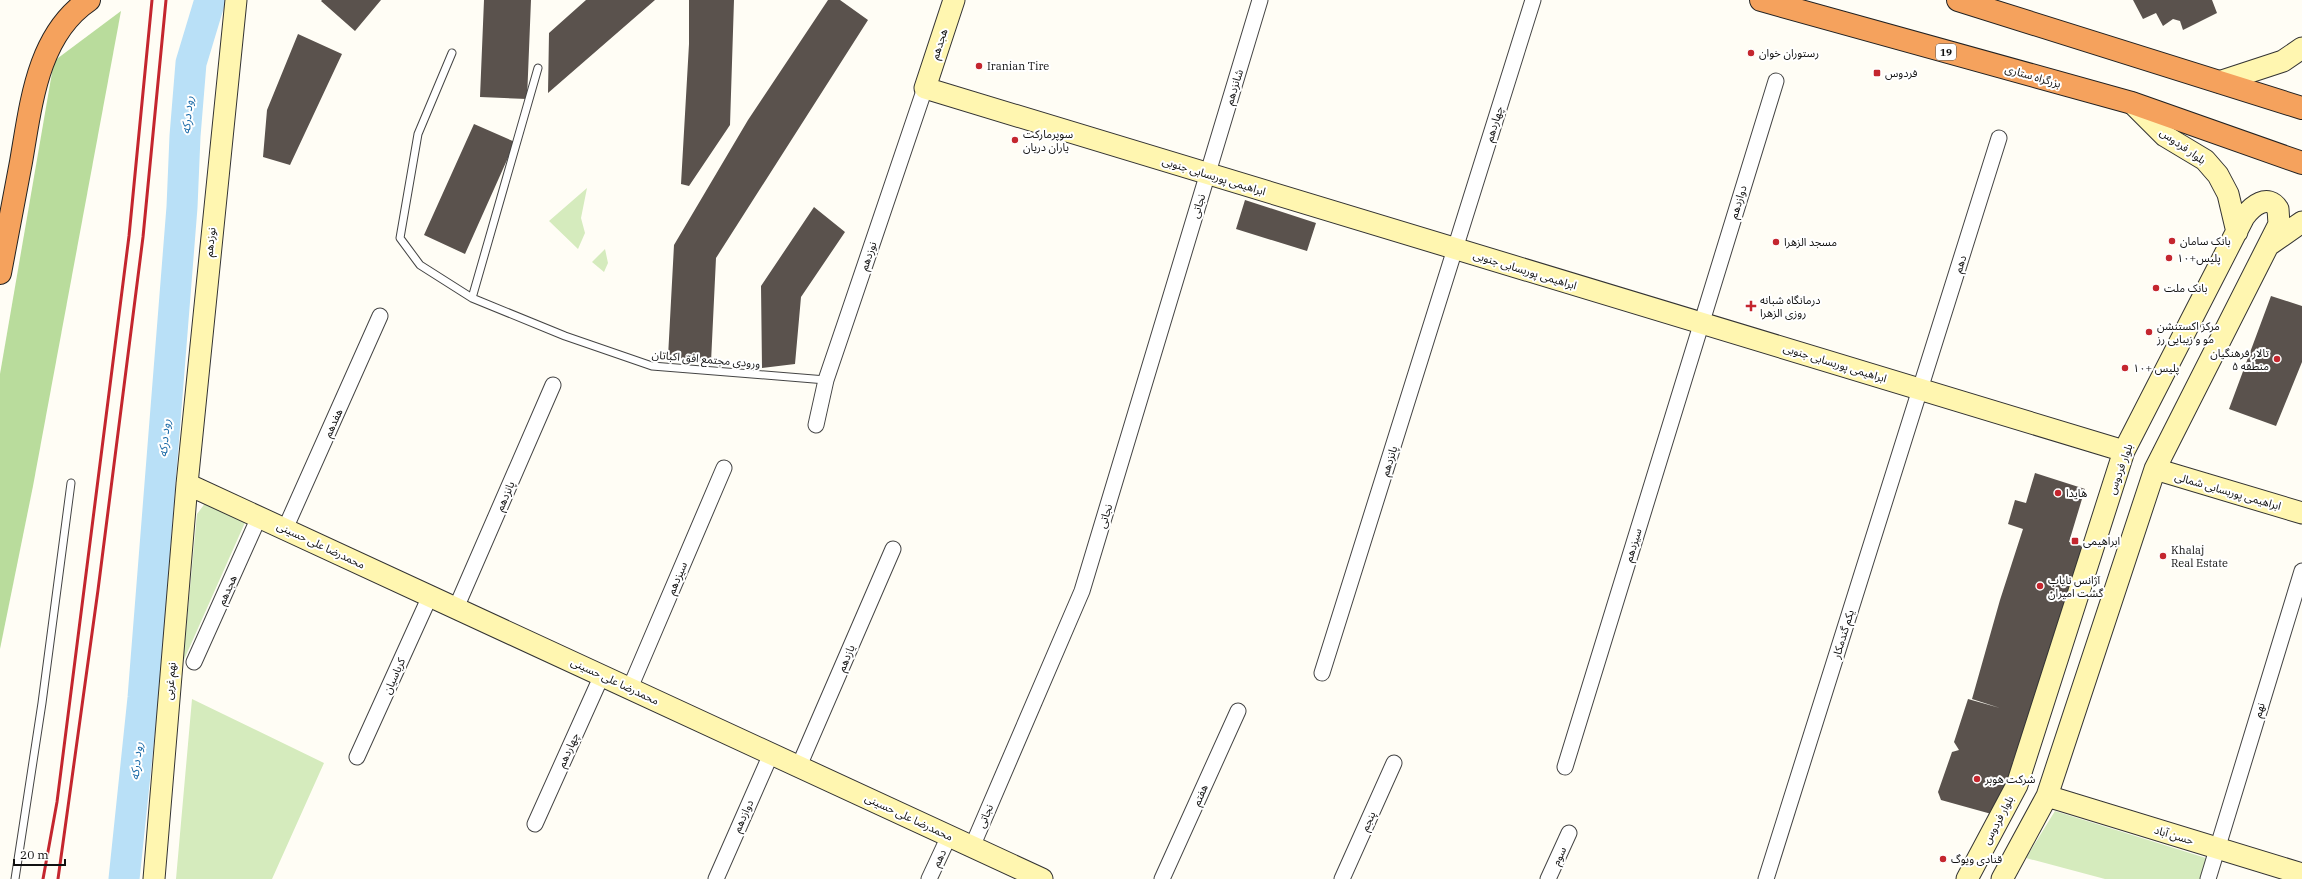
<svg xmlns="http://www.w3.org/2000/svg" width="2302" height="879" font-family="'IBM Plex Serif','Noto Sans Arabic',serif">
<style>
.green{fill:#d5ebbd}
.forest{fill:#b9dc9c}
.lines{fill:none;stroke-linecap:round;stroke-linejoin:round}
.river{stroke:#b9e0f7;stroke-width:31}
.building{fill:#5a524d}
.lane-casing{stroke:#444;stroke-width:9}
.street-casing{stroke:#444;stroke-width:17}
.secondary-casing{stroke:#333;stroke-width:23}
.highway-casing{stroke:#222;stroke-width:24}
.lane{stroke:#fff;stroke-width:7}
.street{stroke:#fff;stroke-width:15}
.secondary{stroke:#fff6b0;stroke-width:21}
.highway{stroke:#f5a25d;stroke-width:22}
.rail{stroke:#c4262e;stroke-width:3}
.poi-dot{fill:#c4262e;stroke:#fff;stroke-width:1.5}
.labels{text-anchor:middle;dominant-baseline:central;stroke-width:4;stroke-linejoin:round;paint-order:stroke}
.shield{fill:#fff;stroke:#585858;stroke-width:1}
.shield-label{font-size:10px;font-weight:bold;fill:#111}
.street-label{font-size:11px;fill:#111;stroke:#fff}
.poi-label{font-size:11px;fill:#111;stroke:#fff;text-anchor:start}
.water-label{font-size:12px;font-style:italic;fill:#1768a6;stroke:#fff}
</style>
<rect width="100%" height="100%" fill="#fffdf5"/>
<path class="green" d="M587,188l-6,30 4,15 -7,16 -29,-28z
M605,249l3,14 -4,9 -12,-10z
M206,502l41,16 -64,144 14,-148z
M192,699l132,64 -52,116h-96z
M2055,811l151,47 -6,21h-95l-79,-21z"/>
<path class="forest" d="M121,11l-88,475 -33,163v-275l54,-313z"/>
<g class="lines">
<path class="river" d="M124,879l19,-181 39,-491 3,-71 6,-73 19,-63"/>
</g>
<path class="building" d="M322,0h59l-26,31 -34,-30z
M484,0h47l-4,99 -47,-2z
M586,0h69l-107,93 1,-60z
M689,0h45l-4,125 -41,61 -8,-2 8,-140z
M828,0h12l28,20 -152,238 -5,104 -43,-5 6,-112 74,-125z
M2133,0h79l5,13 -34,17 -3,-9 -7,-2 -10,7 -7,-13 -13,6z
M298,34l44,20 -52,111 -27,-8 4,-47z
M474,124l41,18 -50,112 -41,-19z
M1245,200l71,23 -9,28 -71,-22z
M814,207l31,25 -44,65 -6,67 -33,4 -1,-82z
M2271,296l31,10v56l-26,64 -47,-17z
M2035,473l50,16 -16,53 19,6 -76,216 5,2 -22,49 -54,-15 -3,-8 14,-40 7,-2 -5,-8 14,-43 32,9 -28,-9 28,-99 23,-71 -15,-5 7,-24 11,3z"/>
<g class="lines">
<defs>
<path id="lane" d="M452,53l-34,81 -18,104 20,27 52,33 93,38 87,30 174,14
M472,298l66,-230
M15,879l27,-176 29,-220"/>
<path id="street" d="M816,425l10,-45 99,-292
M285,529l95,-213
M456,608l97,-223
M194,662l65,-145
M1322,673l211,-673
M630,688l94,-220
M357,757l73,-161
M799,766l94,-217
M1565,767l211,-686
M535,824l67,-149
M972,847l110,-256 178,-591
M716,879l55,-125
M929,879l20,-43
M1162,879l76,-168
M1342,879l52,-116
M1548,879l21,-46
M1766,879l233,-741
M2208,879l94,-308"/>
<path id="secondary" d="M954,0l-29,88 1199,363
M2219,82l64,-21 19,-13
M2132,103l33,33 40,24 13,15 10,19 9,38
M2269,245l33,-23
M2155,469l147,44
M187,484l855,395
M2047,796l255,78
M154,879l33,-395 49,-484
M1967,879l50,-94 107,-334 120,-234c8,-11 24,-24 34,-8l1,15 -124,245 -108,327 -45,83"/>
<path id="highway" d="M1761,0l371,103 170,60
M1958,0l344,108
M0,273c7,-37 14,-74 21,-111 10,-57 16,-127 68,-162"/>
</defs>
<use href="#lane" class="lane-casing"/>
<use href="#street" class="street-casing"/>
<use href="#secondary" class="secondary-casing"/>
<use href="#highway" class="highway-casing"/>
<use href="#lane" class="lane"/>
<use href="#street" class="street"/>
<use href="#secondary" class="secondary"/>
<use href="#highway" class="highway"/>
<path class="rail" d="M43,879l14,-77 72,-566 23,-236
M58,879l40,-289 45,-353 23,-237"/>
</g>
<g class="poi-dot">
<circle cx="1751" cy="53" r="4"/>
<circle cx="979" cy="66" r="4"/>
<rect x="1873" y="69" width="8" height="8" rx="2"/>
<circle cx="1015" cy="140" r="4"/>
<circle cx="2172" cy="241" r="4"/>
<circle cx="1776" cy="242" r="4"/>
<circle cx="2169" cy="258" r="4"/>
<circle cx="2156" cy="288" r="4"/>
<path d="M1749 300h4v4h4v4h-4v4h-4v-4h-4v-4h4z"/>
<circle cx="2149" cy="332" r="4"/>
<circle cx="2277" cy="359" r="4"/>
<circle cx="2125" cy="368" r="4"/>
<circle cx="2058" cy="493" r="4"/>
<rect x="2071" y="537" width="8" height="8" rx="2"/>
<circle cx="2163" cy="556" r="4"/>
<circle cx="2040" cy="586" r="4"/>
<circle cx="1977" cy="779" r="4"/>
<circle cx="1943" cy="859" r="4"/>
</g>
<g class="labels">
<rect class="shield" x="1936" y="44" width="20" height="16" rx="3"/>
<g class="shield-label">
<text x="1946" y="52">19</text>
</g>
<g class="street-label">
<text transform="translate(939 44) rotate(-72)">هجدهم</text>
<text transform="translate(2033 76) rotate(16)">بزرگراه ستاری</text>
<text transform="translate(1234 87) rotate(-73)">شانزدهم</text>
<text transform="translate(1494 124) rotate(-73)">چهاردهم</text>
<text transform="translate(2183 146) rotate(35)">بلوار فردوس</text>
<text transform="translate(1214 176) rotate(17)">ابراهیمی پوربسابی جنوبی</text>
<text transform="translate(1738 202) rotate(-73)">دوازدهم</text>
<text transform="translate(1198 206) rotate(-73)">نجاتی</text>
<text transform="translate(210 242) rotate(-84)">نوزدهم</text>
<text transform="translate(868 256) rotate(-71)">نوزدهم</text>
<text transform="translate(1960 264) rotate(-73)">دهم</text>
<text transform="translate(1525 270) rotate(17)">ابراهیمی پوربسابی جنوبی</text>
<text transform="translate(706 359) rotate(5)">ورودی مجتمع افق اکباتان</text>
<text transform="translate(1835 363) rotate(17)">ابراهیمی پوربسابی جنوبی</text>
<text transform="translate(333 423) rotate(-66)">هفدهم</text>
<text transform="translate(1389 461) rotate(-73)">پانزدهم</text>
<text transform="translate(2120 469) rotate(-70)">بلوار فردوس</text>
<text transform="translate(2228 491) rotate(16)">ابراهیمی پوربسابی شمالی</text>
<text transform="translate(505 496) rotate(-67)">پانزدهم</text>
<text transform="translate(1105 516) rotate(-73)">نجاتی</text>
<text transform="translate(321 545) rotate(25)">محمدرضا علی حسینی</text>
<text transform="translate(1633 545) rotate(-73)">سیزدهم</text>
<text transform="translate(677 578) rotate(-67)">سیزدهم</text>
<text transform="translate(227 590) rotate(-66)">هجدهم</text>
<text transform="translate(1843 634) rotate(-73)">یکم گندمکار</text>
<text transform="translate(846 658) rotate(-67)">یازدهم</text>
<text transform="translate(394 676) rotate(-66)">کرباسیان</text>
<text transform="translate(170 681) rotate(-85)">نهم غربی</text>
<text transform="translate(615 681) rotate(25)">محمدرضا علی حسینی</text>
<text transform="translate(2259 710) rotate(-73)">نهم</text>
<text transform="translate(568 750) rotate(-66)">چهاردهم</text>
<text transform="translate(1200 795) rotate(-66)">هفتم</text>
<text transform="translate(743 816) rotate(-66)">دوازدهم</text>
<text transform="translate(985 816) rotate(-67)">نجاتی</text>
<text transform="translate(909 817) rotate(25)">محمدرضا علی حسینی</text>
<text transform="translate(1998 820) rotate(-62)">بلوار فردوس</text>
<text transform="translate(1368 821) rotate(-66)">پنجم</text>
<text transform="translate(2174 835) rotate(17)">حسن آباد</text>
<text transform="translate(1559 856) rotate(-66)">سوم</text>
<text transform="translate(939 858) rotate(-65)">دهم</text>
</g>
<g class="poi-label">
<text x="1759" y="53">رستوران خوان</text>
<text x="987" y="66">Iranian Tire</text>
<text x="1885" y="73">فردوس</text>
<text x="1023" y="134">سوپرمارکت<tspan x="1023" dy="13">یاران دریان</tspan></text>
<text x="2180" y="241">بانک سامان</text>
<text x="1784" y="242">مسجد الزهرا</text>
<text x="2177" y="258">پلیس+١٠</text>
<text x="2164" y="288">بانک ملت</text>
<text x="1760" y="300">درمانگاه شبانه<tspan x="1760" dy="13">روزی الزهرا</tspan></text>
<text x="2157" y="326">مرکز اکستنشن<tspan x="2157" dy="13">مو و زیبایی رز</tspan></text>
<text x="2269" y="353" text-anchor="end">تالار فرهنگیان<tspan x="2269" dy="13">منطقه ۵</tspan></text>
<text x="2133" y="368">پلیس +۱۰</text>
<text x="2066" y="493">هایدا</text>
<text x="2083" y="541">ابراهیمی</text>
<text x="2171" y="550">Khalaj<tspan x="2171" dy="13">Real Estate</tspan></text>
<text x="2048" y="580">آژانس نایاب<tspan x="2048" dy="13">گشت امیران</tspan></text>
<text x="1985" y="779">شرکت هوبر</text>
<text x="1951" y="859">قنادی ویوگ</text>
</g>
<g class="water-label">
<text transform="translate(187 115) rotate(-85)">رود درکه</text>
<text transform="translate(164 438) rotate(-85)">رود درکه</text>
<text transform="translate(136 761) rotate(-84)">رود درکه</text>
</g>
</g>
<path d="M14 859v6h51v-6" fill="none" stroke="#111111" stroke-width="2"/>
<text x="20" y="859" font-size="12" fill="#111111" stroke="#ffffff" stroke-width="3" paint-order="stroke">20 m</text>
</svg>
